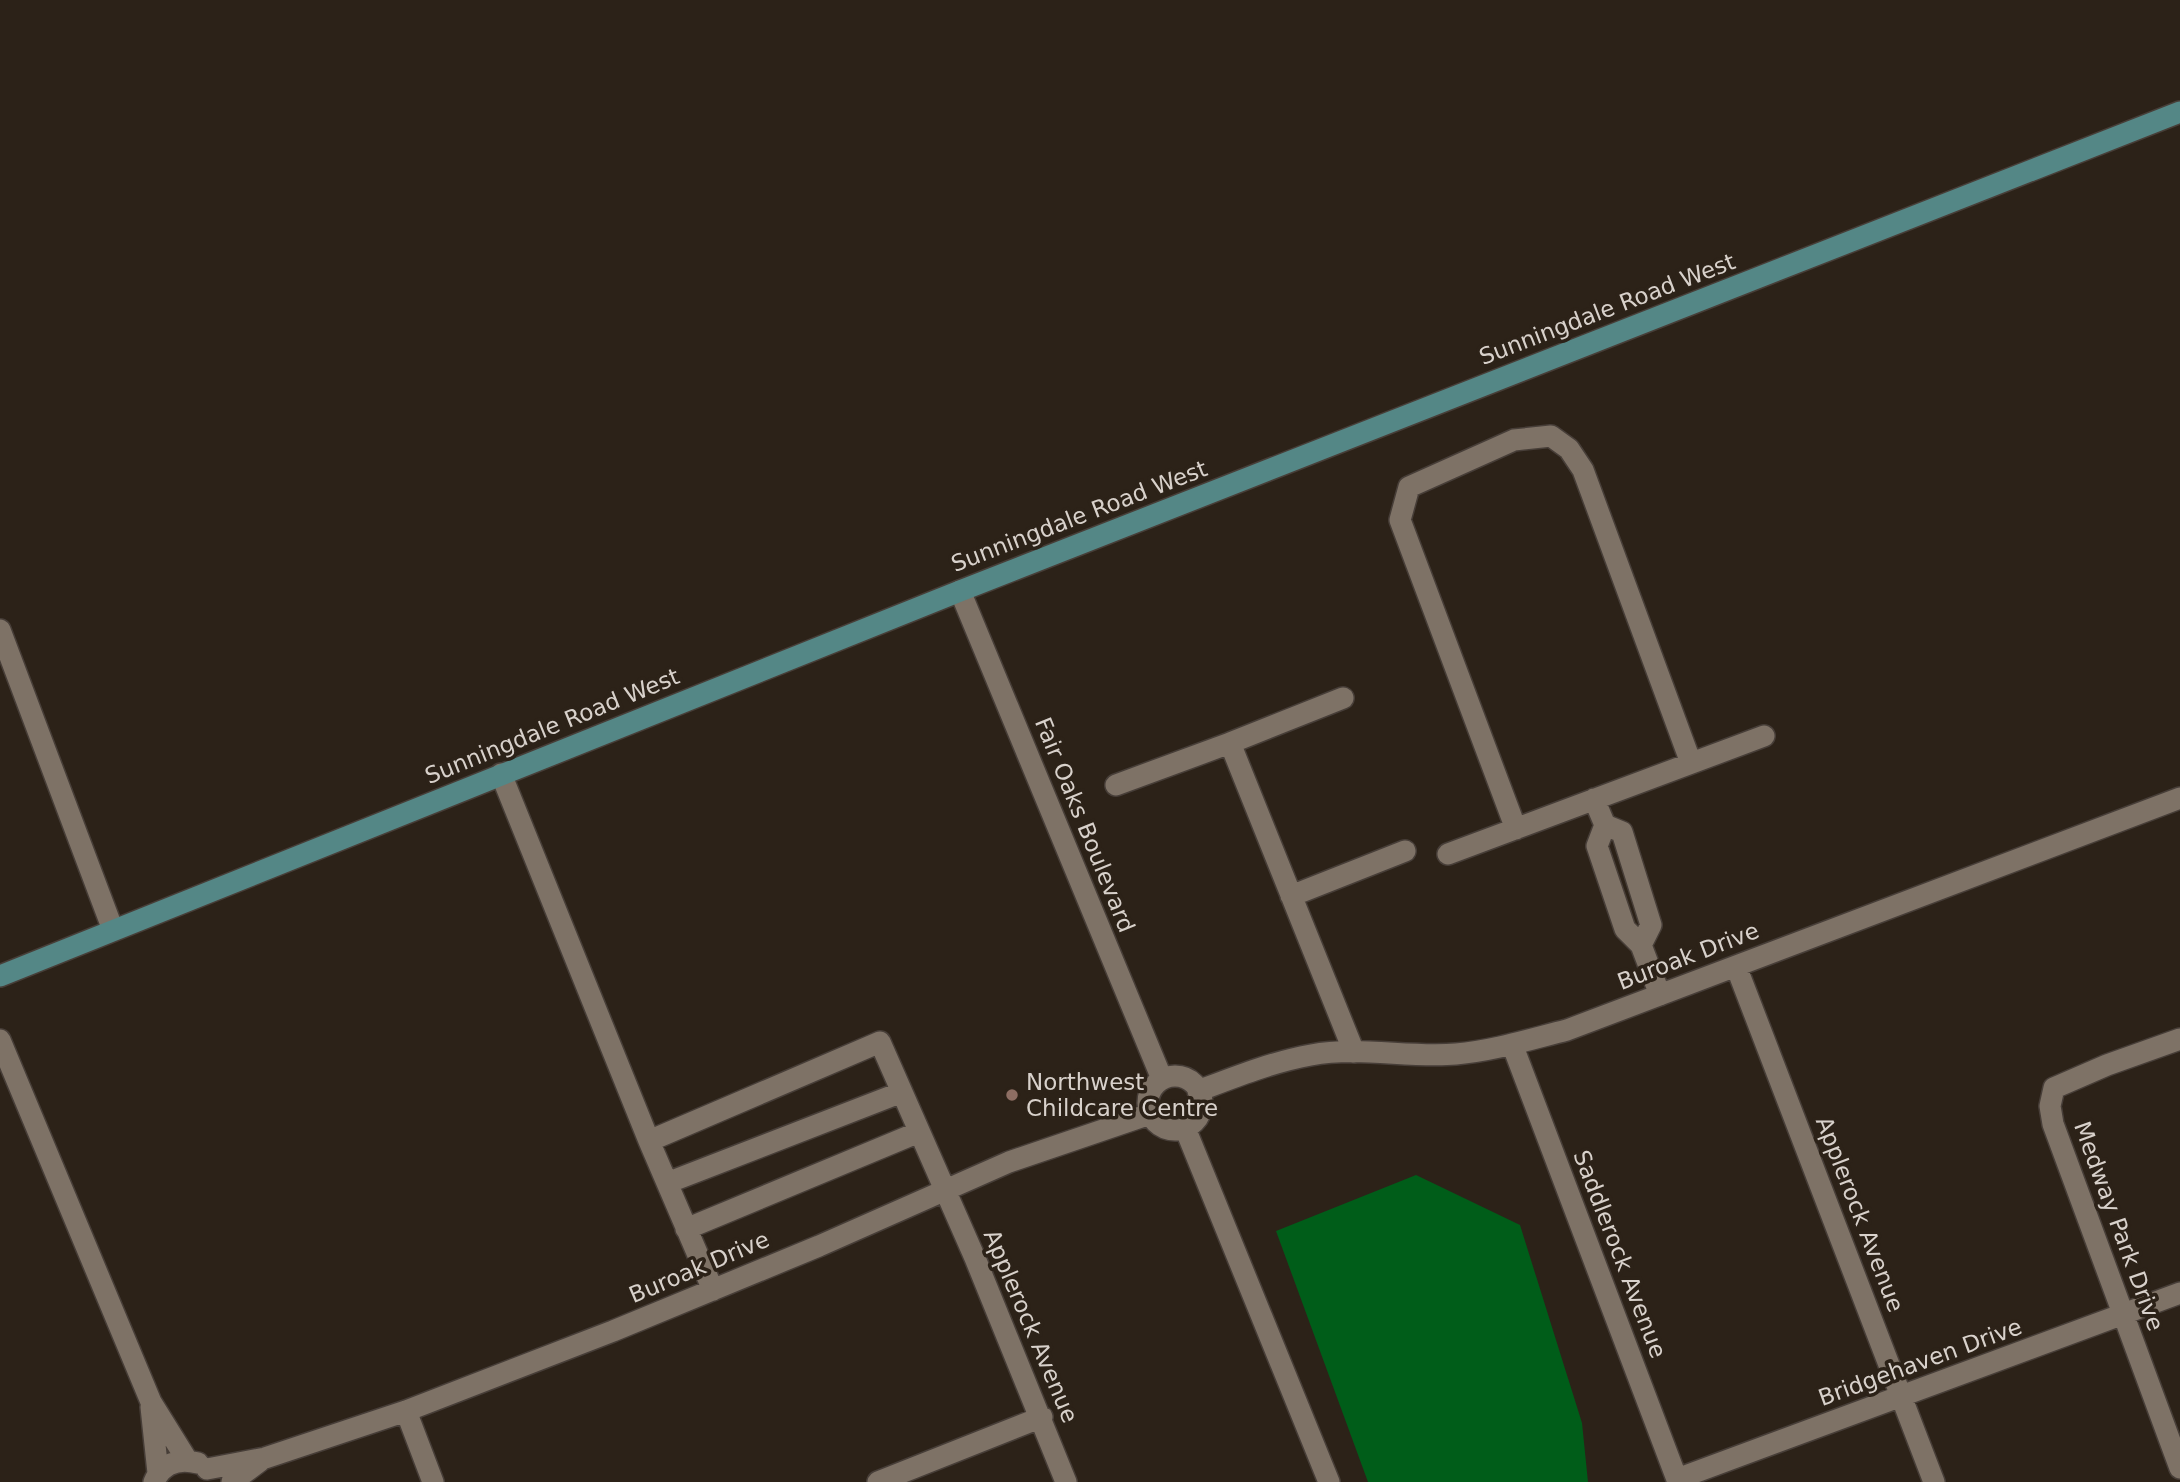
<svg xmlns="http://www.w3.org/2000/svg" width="2180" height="1482" font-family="'DejaVu Sans',sans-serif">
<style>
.forest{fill:#005d19}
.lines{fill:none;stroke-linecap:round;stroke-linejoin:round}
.minor-casing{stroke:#473e38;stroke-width:24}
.major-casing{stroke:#473e38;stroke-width:24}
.minor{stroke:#7e7266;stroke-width:21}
.major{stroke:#548786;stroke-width:21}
.education-dot{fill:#8d6e63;stroke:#2c2218;stroke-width:2.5}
.labels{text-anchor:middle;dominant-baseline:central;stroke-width:7;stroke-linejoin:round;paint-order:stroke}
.street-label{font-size:23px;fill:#d8d1cb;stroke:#2c2218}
.poi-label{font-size:23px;fill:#d8d1cb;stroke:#2c2218;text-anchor:start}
</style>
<rect width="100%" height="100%" fill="#2c2218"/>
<path class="forest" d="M1416,1175l104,50 62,198 6,59h-220l-92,-251z"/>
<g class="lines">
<defs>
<path id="minor" d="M960,591l202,488
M0,630l113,300
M1230,743l113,-45
M501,774l148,367
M1116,785l114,-42 124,309
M1594,799l11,26 -8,21 28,83 16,16 19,50
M1605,825l17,7 29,93 -10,20
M1516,829l-116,-309 9,-33 105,-47 37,-4 18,13 14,21 108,293
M1448,854l316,-118
M1291,896l114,-45
M1736,966l198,516
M2180,1039l-73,26 -53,23 -4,18 3,18 127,344
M0,1040l151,362 36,58
M1512,1044l166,438
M1148 1103a27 27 0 1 1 54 0a27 27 0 1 1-54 0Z
M1198,1091c37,-14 74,-29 113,-36 48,-9 97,3 145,-1 37,-3 75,-15 111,-24l613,-232
M1185,1128l144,354
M667,1183l235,-91
M686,1229l233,-97
M713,1290l-64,-149 231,-99 95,216 91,224
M151,1407l7,66
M406,1411l27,71
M207,1469l58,-11 141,-47 207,-80 206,-85 190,-84 141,-48
M1677,1479l503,-186
M154,1482c8,-19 25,-24 44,-19
M232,1482l28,-21
M878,1482l164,-65"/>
<path id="major" d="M0,976l960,-385 1220,-479"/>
</defs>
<use href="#minor" class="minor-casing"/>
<use href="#major" class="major-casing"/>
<use href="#minor" class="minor"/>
<use href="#major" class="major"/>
</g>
<circle class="education-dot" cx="1012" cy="1095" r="7"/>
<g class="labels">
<g class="street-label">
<text transform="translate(1607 309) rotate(-21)">Sunningdale Road West</text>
<text transform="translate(1079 516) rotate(-21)">Sunningdale Road West</text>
<text transform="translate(552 726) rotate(-22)">Sunningdale Road West</text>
<text transform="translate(1085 825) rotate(68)">Fair Oaks Boulevard</text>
<text transform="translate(1688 956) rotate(-21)">Buroak Drive</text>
<text transform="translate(1860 1214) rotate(69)">Applerock Avenue</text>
<text transform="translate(2119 1226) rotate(70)">Medway Park Drive</text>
<text transform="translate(1620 1254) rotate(69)">Saddlerock Avenue</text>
<text transform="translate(699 1267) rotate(-23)">Buroak Drive</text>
<text transform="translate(1031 1326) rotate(67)">Applerock Avenue</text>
<text transform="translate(1920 1362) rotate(-20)">Bridgehaven Drive</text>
</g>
<g class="poi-label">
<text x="1026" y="1082">Northwest<tspan x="1026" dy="26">Childcare Centre</tspan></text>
</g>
</g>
</svg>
